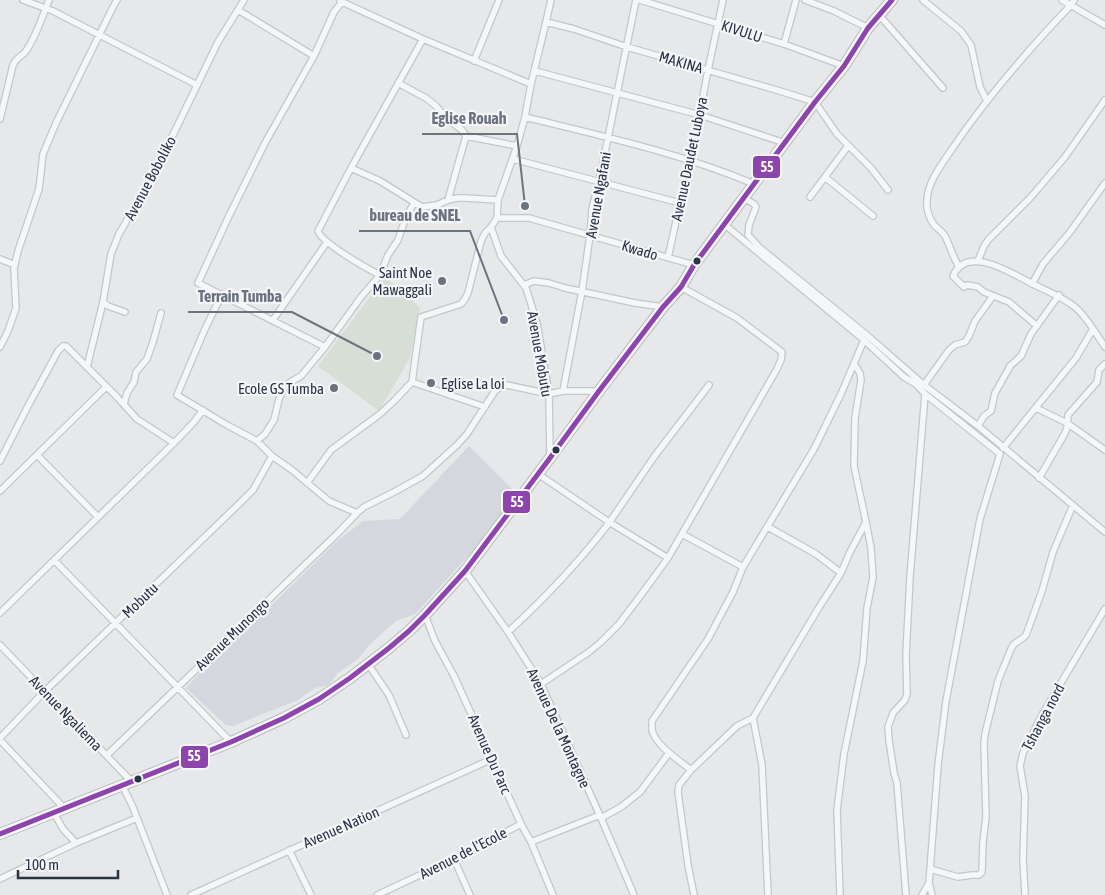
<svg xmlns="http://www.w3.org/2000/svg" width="1105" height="895" font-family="'Asap Condensed',sans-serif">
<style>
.built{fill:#d4d7dd}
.green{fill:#d6ded6}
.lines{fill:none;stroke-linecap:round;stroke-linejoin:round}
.minor-casing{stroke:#c4c6c8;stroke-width:8}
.trunk-casing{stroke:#b8bbbf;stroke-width:12}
.minor{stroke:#f5f6f7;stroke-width:5.5}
.trunk{stroke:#f8f8f8;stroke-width:10}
.bus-1-casing{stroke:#f4f6f9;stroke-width:9}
.bus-1{stroke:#8e44ad;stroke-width:5}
.bus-dot{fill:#2b3445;stroke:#f4f6f9;stroke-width:2}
.poi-dot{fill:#6c737f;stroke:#f4f6f9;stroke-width:2}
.labels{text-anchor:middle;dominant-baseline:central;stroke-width:4.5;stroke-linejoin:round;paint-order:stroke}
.street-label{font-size:15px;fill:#2b3445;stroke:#f4f6f9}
.poi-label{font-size:15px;fill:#2b3445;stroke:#f4f6f9;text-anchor:end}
.leader{fill:none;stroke:#6c737f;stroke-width:2}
.callout-dot{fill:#6c737f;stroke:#f4f6f9;stroke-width:2}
.callout-label{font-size:16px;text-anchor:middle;font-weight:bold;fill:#6c737f;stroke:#f4f6f9;stroke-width:4.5;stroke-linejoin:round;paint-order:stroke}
.line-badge{stroke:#f4f6f9;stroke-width:2}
.badge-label{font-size:14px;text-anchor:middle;font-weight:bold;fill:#fff}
</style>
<rect width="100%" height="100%" fill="#e6e8ea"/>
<path class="built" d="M469,446l48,48 -7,12 -39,47 -56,61 -19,7 -27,24 -10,13 -22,16 -8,11 -14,3 -17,12 -65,26 -7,-1 -40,-37 13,-14 81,-77 56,-55 27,-21 37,-2z"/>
<path class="green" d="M385,277l35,31 -10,50 -31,53 -61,-45z"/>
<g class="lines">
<defs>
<path id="minor" d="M23,0l30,11 144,74
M640,0l144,44 60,22
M805,0l29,11 34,17
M923,0l38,31 10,14 9,42 7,14
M1062,0l43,25
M340,1l83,38 108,45
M238,10l76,46
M880,16l63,72
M546,22l28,7 53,18 146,42 42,13 22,32 34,34 17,22
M784,44l12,-44
M474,61l25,-61
M535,71l165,44 85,28
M398,83l28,15 10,8 11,13 15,11 4,6 51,10
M525,117c77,19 155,36 229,67
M0,119l13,-54c5,-10 9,-8 13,-14 11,-16 16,-34 23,-51
M513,159l167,44
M351,168l29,13 42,26 15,-2 11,-5 9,-2h8l33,2
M825,177l48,39
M810,197l38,-51
M744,198l10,6 2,3 -7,18 -1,10 12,13 108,88 56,49 54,41 127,106
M448,200l18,-64
M497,218h32l165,47
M725,225l139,115 40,37 12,7 9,10 75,60 -20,65 -34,182 -8,64 -9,118 -7,12
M668,258l12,-55 11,-43 17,-90 15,-70
M0,259l15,6
M978,261l6,-15 4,-6 43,-43 34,-40 40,-57
M959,267c-6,-10 -9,-21 -14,-31 -3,-5 -7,-7 -11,-11 -5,-7 -8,-17 -7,-25 1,-19 15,-36 25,-51 35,-52 76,-99 119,-144l3,-5
M380,275c-14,-7 -58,-32 -62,-44l33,-63 72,-129
M1032,284l11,-20 27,-32 35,-49
M524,285l10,-4 15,2 16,5 70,15 28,4
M222,294l-17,35 -28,66 50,30 30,16 15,15 20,14 37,31 28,12
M103,302l5,4 17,6
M273,320l54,-78
M1037,326l-28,-24 -25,-10 -6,-5 -11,-2 -3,2 -11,-11c14,-32 58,-3 78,7 15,8 30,13 44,24 12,10 21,27 30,40
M0,347l8,-16 8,-23 -2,-40 4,-17 21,-62 4,-35 13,-31 56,-114 5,-9
M325,347l-127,-64 30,-65 37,-75 49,-87 20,-44 8,-10
M87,367l16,-65 8,-48 8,-20 36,-62 63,-130 26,-42
M412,382l73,25
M924,385l25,-35 6,-5 10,-3 4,-6 6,-15 18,-25
M563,391l19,-100 8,-56 2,-26 7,-27 37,-182
M124,404l3,-11 7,-11 2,-10 11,-13 6,-17 8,-29
M1036,408l31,15 38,27
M978,426l6,-10 7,-5 4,-18 13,-23 2,-4 11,-10 10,-22 28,-39
M257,441l8,-7 9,-14 5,-21 4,-9 4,-6 14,-8 24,-29 36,-50 19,-22 8,-20 10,-15 8,-23 8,-14
M1003,448l73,-90 17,-29
M37,455l61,62
M550,456l-1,-62 -12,-71 -11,-35 -25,-32 -10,-29 6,-9 1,-18 19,-54 8,-29 6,-33 15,-62 5,-22
M0,461l28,-55 30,-55 5,-5h3l51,51 20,22 37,24
M538,474l71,48 59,36
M1039,478l25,-43 3,-7 1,-13 29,-33 2,-12 6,-6
M307,483l24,-33 49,-36 14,-13 18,-19 9,-65 40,-13 4,-5 3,-6 13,-52 4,-8 6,-6
M0,491l106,-104
M768,527l48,27 25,19
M682,534l61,33
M54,560l177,182
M465,571l43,61 33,52 60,134 33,77
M0,613l174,-170 20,-21 9,-12
M425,615l10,26 19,35 67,148 10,18 22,53
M508,632c37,-34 71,-70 101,-109 15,-22 30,-44 45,-66 18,-24 37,-48 55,-72
M0,645l132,137
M368,664l21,31 17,40
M541,684l48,-32 12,-10 18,-18 19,-25 30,-41 109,-189 4,-9 1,-8 -45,-34 -56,-31
M753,718l9,47 6,130
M0,738l45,-47 197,-190 11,-11 19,-34
M0,740l65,69
M107,755l230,-221 20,-21 7,-6 30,-15 29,-16 35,-32 9,-10 28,-43 7,-5 5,-1 42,9 14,-3h36
M691,770c-11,-9 -36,-25 -39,-40 0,-3 0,-6 0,-9l56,-82 25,-47 10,-25 71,-118 27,-55 23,-54
M122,785l10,20 35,90
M54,813l9,16 13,14
M601,818l20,-11 19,-15 29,-39
M531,842l69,-27
M289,850l22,45
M454,859l16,36
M930,869l28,8 14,-2h7l3,-3 1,-30 3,-25 -2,-74 1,-9 13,-53 13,-32 3,-5 9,-6 3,-3 16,-44 11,-39 20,-47
M0,879l76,-36 61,-25
M929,883l3,12
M191,895l301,-136
M377,895l77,-36 67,-35
M694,895l-6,-30 -10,-73 1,-7 12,-15 46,-44 16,-8 65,-109 23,-36 8,-19 17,-32 -12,-56 1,-48 6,-38 -1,-7 -6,-9
M840,895l-3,-85 7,-56 19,-93 4,-53 6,-31 -2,-29 -5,-26
M906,895l-9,-112 -3,-10 -5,-33 -1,-13 5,-14 12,-13 2,-6 -1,-39 4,-78 15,-183
M1025,895l-2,-36 2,-63 -5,-30 3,-13 20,-40 62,-104"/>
<path id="trunk" d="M0,834l231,-92 53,-24 35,-19 31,-21 39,-30 20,-17 16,-16 40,-44 85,-113 49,-67 64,-84 18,-20 13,-22 60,-81 61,-82 29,-36 24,-38 24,-28"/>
</defs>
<use href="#minor" class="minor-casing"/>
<use href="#trunk" class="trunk-casing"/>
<use href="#minor" class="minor"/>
<use href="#trunk" class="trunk"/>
<defs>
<path id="bus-1" d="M0,834l231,-92 53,-24 35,-19 31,-21 39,-30 20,-17 16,-16 40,-44 85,-113 49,-67 64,-84 18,-20 13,-22 60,-81 61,-82 29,-36 24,-38 24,-28"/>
</defs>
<use href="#bus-1" class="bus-1-casing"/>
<use href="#bus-1" class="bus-1"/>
</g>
<g class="bus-dot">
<circle cx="697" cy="261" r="4.5"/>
<circle cx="556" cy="450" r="4.5"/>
<circle cx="138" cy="779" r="4.5"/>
</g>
<g class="poi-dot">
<circle cx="442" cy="281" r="5"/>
<circle cx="431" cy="383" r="5"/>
<circle cx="334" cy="388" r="5"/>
</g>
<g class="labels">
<g class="street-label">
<text transform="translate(742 31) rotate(18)">KIVULU</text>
<text transform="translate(681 62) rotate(16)">MAKINA</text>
<text transform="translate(689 159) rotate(-78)">Avenue Daudet Luboya</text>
<text transform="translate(150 178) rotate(-62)">Avenue Boboliko</text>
<text transform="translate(598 195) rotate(-80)">Avenue Ngafani</text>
<text transform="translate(640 250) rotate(17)">Kwado</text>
<text transform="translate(540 354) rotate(80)">Avenue Mobutu</text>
<text transform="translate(140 600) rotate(-44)">Mobutu</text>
<text transform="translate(232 634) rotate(-44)">Avenue Munongo</text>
<text transform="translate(66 713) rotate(46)">Avenue Ngaliema</text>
<text transform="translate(1043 717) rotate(-62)">Tshanga nord</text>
<text transform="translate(559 728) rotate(65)">Avenue De la Montagne</text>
<text transform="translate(490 754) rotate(66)">Avenue Du Parc</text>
<text transform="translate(341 827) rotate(-24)">Avenue Nation</text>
<text transform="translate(463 853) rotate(-27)">Avenue de l'Ecole</text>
</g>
<g class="poi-label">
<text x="432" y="272">Saint Noe<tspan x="432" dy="17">Mawaggali</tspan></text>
<text x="441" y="383" text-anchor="start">Eglise La loi</text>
<text x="324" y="388">Ecole GS Tumba</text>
</g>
</g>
<path class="leader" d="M525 206L517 134H422M504 320L470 231H359M377 356L292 312H188"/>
<g class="callout-dot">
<circle cx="525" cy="206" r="5"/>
<circle cx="504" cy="320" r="5"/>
<circle cx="377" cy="356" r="5"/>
</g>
<g class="callout-label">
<text x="469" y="124">Eglise Rouah</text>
<text x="415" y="221">bureau de SNEL</text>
<text x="240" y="302">Terrain Tumba</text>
</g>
<g class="line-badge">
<rect x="752" y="155" width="29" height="24" rx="5" fill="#8e44ad"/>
<rect x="502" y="490" width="29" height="24" rx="5" fill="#8e44ad"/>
<rect x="180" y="745" width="29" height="24" rx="5" fill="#8e44ad"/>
</g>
<g class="badge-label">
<text x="767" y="172">55</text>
<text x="517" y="507">55</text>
<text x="194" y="761">55</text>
</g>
<path d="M18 870v8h100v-8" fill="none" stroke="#2b3445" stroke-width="2.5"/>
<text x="25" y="870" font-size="15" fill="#2b3445" stroke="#f4f6f9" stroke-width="4" paint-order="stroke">100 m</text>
</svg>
